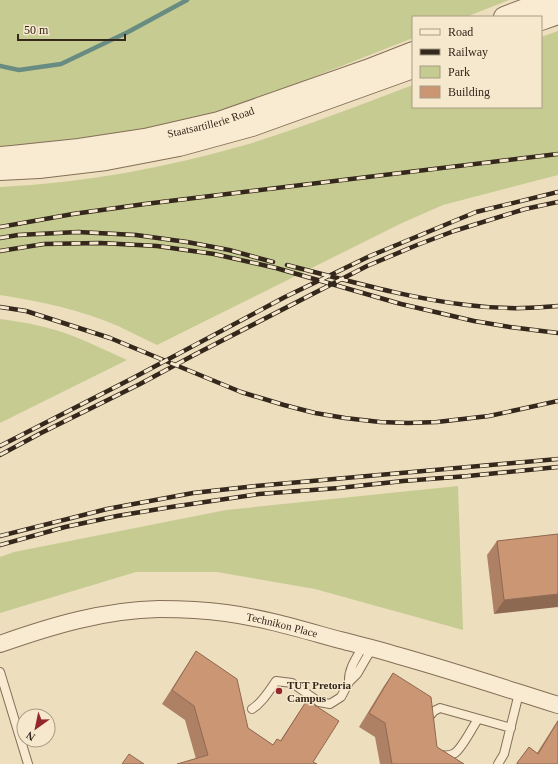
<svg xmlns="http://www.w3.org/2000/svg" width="558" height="764" font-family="Georgia,serif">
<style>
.green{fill:#c6cb92}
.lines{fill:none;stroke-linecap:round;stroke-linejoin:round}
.stream{stroke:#698c82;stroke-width:4.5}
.service-casing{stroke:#856e57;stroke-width:10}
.minor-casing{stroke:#856e57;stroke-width:18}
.tertiary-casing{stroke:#856e57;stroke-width:22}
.service{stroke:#f8ebd1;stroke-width:8}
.minor{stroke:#f8ebd1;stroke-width:16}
.tertiary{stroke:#f8ebd1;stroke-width:20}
.rail-casing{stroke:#34271c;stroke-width:4.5}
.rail{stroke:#f5e8cd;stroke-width:3;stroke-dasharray:9;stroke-linecap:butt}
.wall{fill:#af8164}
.shaded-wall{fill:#8e6951}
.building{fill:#cb9674;stroke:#8e6951}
.poi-dot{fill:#94272b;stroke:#f5e8cd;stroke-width:1.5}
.labels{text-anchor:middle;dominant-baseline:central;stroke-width:3;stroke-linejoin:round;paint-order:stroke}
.street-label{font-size:11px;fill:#34271c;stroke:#f5e8cd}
.poi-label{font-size:11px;font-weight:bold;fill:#34271c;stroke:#f5e8cd;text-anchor:start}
</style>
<rect width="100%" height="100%" fill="#eddebe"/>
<path class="green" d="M0,0h509l-43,17h-53v21l-148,58 -39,13 -40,11 -81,17 -105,11z
M558,31v144l-115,30 -41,18 -245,122c-13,-6 -26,-13 -39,-19 -37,-16 -78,-25 -118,-31v-108c83,-4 165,-19 245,-42 57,-17 112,-39 168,-60v22h128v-70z
M0,319c24,3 50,8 73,17 18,7 36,16 54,24l-127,63z
M458,486l5,144 -148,-41 -98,-17h-81l-136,41v-56l14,-5 212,-42z"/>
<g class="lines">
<path class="stream" d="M0,66l19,4 42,-6 67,-32 59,-32"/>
<defs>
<path id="service" d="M0,672l28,92
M349,682c-1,-13 8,-25 14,-36
M252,709c10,-6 17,-18 24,-28l16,2 27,19 11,2 11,-7 8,-15 8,-8 15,-26
M429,720v-3l5,-6 6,-3 71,20
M440,755c5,1 10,1 15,-2 8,-6 17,-25 23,-34
M498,764l6,-10 15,-61"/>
<g id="minor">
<path id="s1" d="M0,644c51,-18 104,-34 159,-35 22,0 45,1 67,4 38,5 77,17 114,27 19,5 38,9 56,15 54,15 108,33 162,50"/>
</g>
<g id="tertiary">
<path d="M504,17l45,-17"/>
<path d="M541,20l17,-6"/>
<path id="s2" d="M0,157l12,-1 67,-7 66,-10 74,-17 148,-52 46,-18"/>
<path d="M0,170l39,-2 67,-8 73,-14 73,-20 161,-58"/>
</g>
</defs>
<use href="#service" class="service-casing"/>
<use href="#minor" class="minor-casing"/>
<use href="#tertiary" class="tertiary-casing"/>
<use href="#service" class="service"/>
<use href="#minor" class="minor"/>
<use href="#tertiary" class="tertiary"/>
<defs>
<path id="rail" d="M0,227l73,-13 72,-10 413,-50
M0,238l18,-3 60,-3 58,3 51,7 42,8 44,12
M0,251l44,-7 56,-1 57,3 57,8 62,14 125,36 73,17 36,6 48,6
M287,265c59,15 119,33 180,40 30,4 61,4 91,1
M0,307l26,4 84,27 131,54 43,13 31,8 30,5 35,4 28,1 29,-1 52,-6 69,-15
M0,446l133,-68 152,-81 85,-41 106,-44 82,-20
M0,455l41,-22 99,-49 54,-29 173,-89 50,-21 37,-14 71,-22 33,-7
M0,536l107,-27 86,-16 63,-7 302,-27
M0,545l65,-18 52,-11 54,-9 88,-13 80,-6 64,-7 65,-5 90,-9"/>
</defs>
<use href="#rail" class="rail-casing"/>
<use href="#rail" class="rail"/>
</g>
<path class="wall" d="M558,534l-64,80 -7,-59 10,-14z
M196,651l52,77 25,17 4,-6 3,2 27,-41 6,62 -117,-3 -11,-39 -23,-16 25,-39z
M393,673l44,74 27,17h-84l-5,-27 -16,-10 25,-41z
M558,720v44h-42l13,-17 8,6z"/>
<path class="shaded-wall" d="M558,594v13l-64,7 10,-14z"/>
<path class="building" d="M558,534v60l-54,6 -7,-59z
M196,651l41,28 11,49 25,17 4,-6 4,2 26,-41 32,21 -26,41 4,2h-140l31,-9 -14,-49 -22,-16z
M393,673l38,24 6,50 27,17h-72l-7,-41 -16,-10z
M558,721v43h-39l-2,-1 12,-16 9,7z
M129,754l15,10h-22z"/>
<circle class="poi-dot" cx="279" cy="691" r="4"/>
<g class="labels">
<g class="street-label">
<text stroke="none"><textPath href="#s2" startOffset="214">Staatsartillerie Road</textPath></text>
<text stroke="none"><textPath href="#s1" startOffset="288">Technikon Place</textPath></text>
</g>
<g class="poi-label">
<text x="287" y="685">TUT Pretoria<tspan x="287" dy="13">Campus</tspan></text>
</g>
</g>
<rect x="412" y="16" width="130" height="92" fill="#f5e8cd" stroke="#a89b86"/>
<rect x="420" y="29" width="20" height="6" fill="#f8ebd1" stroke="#a89b86"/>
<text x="448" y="36" font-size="12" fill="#34271c">Road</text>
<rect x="420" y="49" width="20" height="6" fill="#34271c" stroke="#a89b86"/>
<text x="448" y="56" font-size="12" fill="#34271c">Railway</text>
<rect x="420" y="66" width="20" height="12" fill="#c6cb92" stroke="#a89b86"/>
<text x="448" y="76" font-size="12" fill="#34271c">Park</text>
<rect x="420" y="86" width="20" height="12" fill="#cb9674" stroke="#a89b86"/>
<text x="448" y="96" font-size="12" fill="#34271c">Building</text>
<g transform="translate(36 728) rotate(213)"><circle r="19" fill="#f5e8cd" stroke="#a89b86"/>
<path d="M0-3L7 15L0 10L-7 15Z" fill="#94272b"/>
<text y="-6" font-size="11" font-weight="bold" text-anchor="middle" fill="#34271c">N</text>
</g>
<path d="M18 34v6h107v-6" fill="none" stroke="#34271c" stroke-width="2"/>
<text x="24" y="34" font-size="12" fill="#34271c" stroke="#f5e8cd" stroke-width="3" paint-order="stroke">50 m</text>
</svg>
